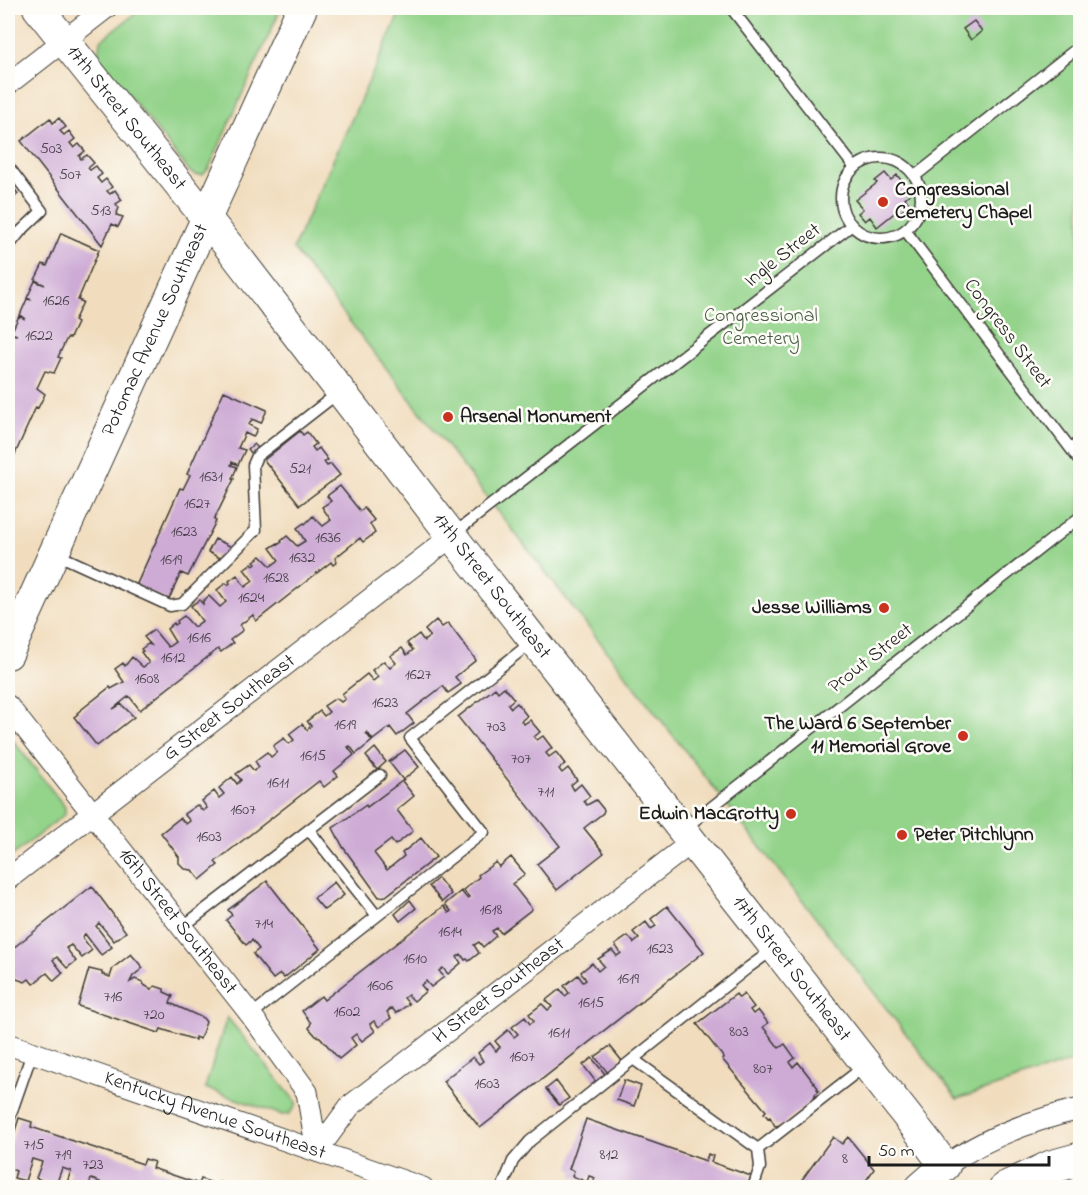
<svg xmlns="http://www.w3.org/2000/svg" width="1088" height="1195" font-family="'Indie Flower',sans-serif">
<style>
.green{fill:#93d38a;stroke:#587853;stroke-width:1.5}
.building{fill:#ceabd5}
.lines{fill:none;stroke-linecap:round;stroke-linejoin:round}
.lane-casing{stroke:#3c3934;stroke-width:13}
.street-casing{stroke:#3c3934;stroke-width:23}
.secondary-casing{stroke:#3c3934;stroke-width:32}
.primary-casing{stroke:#3c3934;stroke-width:35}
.lane{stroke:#fff;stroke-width:10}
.street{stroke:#fff;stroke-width:21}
.secondary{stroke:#fff;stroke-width:30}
.primary{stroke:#fff;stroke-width:33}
.poi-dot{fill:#c8321e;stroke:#fdfcf7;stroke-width:2}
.labels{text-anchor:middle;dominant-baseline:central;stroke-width:5;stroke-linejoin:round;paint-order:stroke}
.number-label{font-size:16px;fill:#48404a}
.street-label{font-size:20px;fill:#1c1c1c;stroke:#fdfcf7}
.poi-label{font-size:20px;font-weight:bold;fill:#1c1c1c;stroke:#fdfcf7;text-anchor:start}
.park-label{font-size:20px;fill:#465c42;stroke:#fdfcf7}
</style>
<rect width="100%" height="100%" fill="#fdfcf7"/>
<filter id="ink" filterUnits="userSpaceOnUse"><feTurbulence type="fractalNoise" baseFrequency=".0167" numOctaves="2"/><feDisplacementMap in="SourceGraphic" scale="12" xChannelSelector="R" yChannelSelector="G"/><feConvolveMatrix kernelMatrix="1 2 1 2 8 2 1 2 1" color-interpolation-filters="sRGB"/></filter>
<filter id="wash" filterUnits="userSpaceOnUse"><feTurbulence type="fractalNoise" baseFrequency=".008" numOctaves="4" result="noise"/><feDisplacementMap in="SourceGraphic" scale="24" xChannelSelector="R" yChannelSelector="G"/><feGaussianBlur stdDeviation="1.35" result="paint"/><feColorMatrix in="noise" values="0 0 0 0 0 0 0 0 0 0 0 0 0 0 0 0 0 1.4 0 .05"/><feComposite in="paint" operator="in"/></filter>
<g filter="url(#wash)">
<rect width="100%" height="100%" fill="#f1ddbe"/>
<path class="green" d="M143,8h138l-72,160 -6,7h-8l-5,-3 -89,-112c-4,-7 -3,-13 0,-20z
M402,8h678v1051l-123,40 -664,-850z
M8,734l57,73v7l-57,45z
M227,1017l69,85v4l-7,8 -7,1 -77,-27z"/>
<g id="blocks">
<path class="building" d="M974,21l8,10 -11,9 -8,-11z
M50,118l3,5 6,-5 7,9 -6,4 4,4 5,-4 6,8 -5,4 4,5 5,-4 6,7 -6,5 2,3 6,-4 7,8 -6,5 2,2 6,-4 6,8 -5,4 4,5 5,-4 6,8 -5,4 3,3 5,-4 7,10 -6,4 3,4 -3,7 7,2 -5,10 -6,-3 -10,21 -81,-104z
M885,173l6,7 6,-5 14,18 -6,5 5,7 -11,8 -2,-2 -20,16 -7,-10 -5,4 -7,-8 5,-4 -8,-9 22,-17 -2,-2z
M8,180l10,14 -8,7h-2z
M61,233l38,17 -21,50 5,2 -9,19 3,2 -7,15h-3l-9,19 3,1 -7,15 -9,-2 -8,17 8,6 -7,14 -2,-1 -28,63v-130l2,-6 7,1 -6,-2 8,-17 6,3 -5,-4 7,-16 5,1 -5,-2 8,-17 10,4 -10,-5 8,-16 4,2z
M224,391l43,19 -6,13 -9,-4 -3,6 8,4 -4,8 -8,-4 -7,15 7,2 -7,15 -6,-3 -1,3 6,2 -5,12h2l-20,41 2,1 -28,55 -7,-3 -13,28 -32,-15 44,-98 3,1 7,-14 -3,-1z
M300,431l3,4 4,-3 9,12 -4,3 3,4 4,-3 9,12 -4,2 3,4 4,-2 9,11 -40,30 -36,-45z
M254,444l5,5 -6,6 -5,-6z
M340,486l20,25 4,-3 10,12 -4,4 5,9 -12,9 -3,-4 -25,20 2,4 -4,3 -2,-3 -75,59 -3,-6 -13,10 3,5 -13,10 3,3 -12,9 -3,-3 -78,61 -11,-14 -16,13 8,-5 13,13 -37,29 -23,-29 4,-3 -1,-1 33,-26 1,2 13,-7 -9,-13 8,-6 2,3 7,-9 11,10 6,-4 -8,-11 2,-1 -2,-2 7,-5 3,1 -7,-8 10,-7 14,17 7,-5 -8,-13 7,-6 1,2 3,-2 -1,-2 7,-5 10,11 8,-6 -11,-15 8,-6 4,4v-3l6,-5 11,11 6,-5 -9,-12 9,-7 2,2 2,-2 -1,-2 8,-6 8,12 8,-6 -9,-12 8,-6 2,2 2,-2 -2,-2 7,-5 10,10 8,-6 -9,-12 8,-5 1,1 3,-2 -1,-1 6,-5 10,10 8,-5 -8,-13 7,-5 1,1 8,-8 10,10 8,-6 -9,-13 9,-6 -4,-5z
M215,539l19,9 -12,11 -14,-7z
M436,620l6,7 6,-4 28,37 -21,17 6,7 -13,9 -5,-7 -36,28 7,9 -17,13 -7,-9 -17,13 -6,-8 -1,1 6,8 -16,13 -6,-8 -2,1 6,8 -20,16 4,5 -14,11 -5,-6 -104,81 3,3 -18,15 -8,-10 -7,-1 -6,-6v-6l-18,-24 19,-15 6,6 4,-3 -6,-7 13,-9 6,6 4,-3 -5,-7 12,-10 5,7 5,-4 -5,-6 13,-11 5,7 4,-4 -5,-6 13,-9 5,6 5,-4 -4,-6 12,-9 4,5 6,-5 -4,-6 11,-8 5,6 5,-4 -5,-6 13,-10 5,6 4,-4 -4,-5 13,-10 4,5 5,-4 -5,-6 12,-8 5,4 4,-3 -3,-5 25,-20 6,7 5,-4 -6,-7 12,-9 6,7 6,-5 -6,-7 12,-8 5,7 6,-5 -6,-7 12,-9 5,7 6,-5 -5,-6z
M504,687l10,12 -6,5 3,4 6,-5 10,13 -6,5 3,3 6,-4 10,12 -6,5 3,3 6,-4 9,12 -6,5 3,4 7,-5 9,12 -6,5 3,4 6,-5 9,12 -6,5 3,5 7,-6 9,12 -6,5 3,4 9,-5 8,10 -1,3 -19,15 20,25 -47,37 -20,-26 23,-18 -102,-129 37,-29 3,4z
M375,748l11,14 -9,8 -11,-14z
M405,750l14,17 -16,13 -14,-18z
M402,781l12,15 -17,14 16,21 -18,14 -4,-5 -17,13 13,17 17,-14 -2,-3 19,-15 15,19 -50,39 -7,1 -36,-50 -10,-19 33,-23 1,2z
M511,857l14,17 -13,10 20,25 -31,24 -4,-5 -5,3 4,5 -13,11 -4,-5 -5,3 5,8 -10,8 -2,-2 -2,1 -4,-6 -4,3 4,6 -13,11 -5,-6 -4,3 5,6 -13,10 -5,-6 -5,4 5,6 -12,10 -6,-6 -4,3 5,6 -13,9 -4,-5 -5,4 4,6 -12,9 -5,-6 -4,3 5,7 -13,10 -6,-7 -5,4 5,7 -17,14 -19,-22 -4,-1 -7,-8 2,-5 -9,-12 19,-15 3,4 120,-94 5,7 2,-2 -6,-7 16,-13 6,7 2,-1 -6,-7 16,-13 -1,-2 18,-13 3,5z
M438,878l13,16 -9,8 -13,-16z
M267,881l53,68 -36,29 -4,-4 -7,5 -20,-25 6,-5 -7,-9 -6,5 -20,-25 6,-5 -4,-5z
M334,882l10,13 -20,15 -10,-12z
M92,886l34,46 -12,9 -15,-18 -3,3 16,21 -11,8 -16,-21 -3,3 10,13 -10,8 -11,-13 -5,3 10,13 -9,7 -10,-11 -4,3 10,13 -9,8 -7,-8 -14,11 -4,-5 -4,3 -17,-6v-24z
M410,900l6,8 -16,13 -5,-7z
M667,906l37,46 -224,176 -37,-47 30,-24 6,7 4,-3 -5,-8 12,-10 6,8 4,-4 -5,-6 13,-11 6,7 4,-3 -6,-7 13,-10 5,7 4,-3 -5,-7 13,-10 6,6 4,-3 -6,-7 14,-11 5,7 4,-3 -5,-7 14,-11 5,7 3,-2 -5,-8 11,-9 6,8 6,-5 -6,-7 14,-9 5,6 4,-3 -6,-8 13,-9 6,7 5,-4 -6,-7 13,-10 5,7 5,-3 -5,-7z
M131,954l12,14 -10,8 -3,6 5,-3 8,3 1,3 7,4 4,-3 9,3v3l9,4 -3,7 33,15 3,4 -6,17 -5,-2v3l-34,-11 -2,4 -81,-27 11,-37 13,3v2l8,3 3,-9z
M736,994l3,4 5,-4 10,13 -4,3 3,4 5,-4 10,13 -5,4 16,21 6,-4 10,14 -5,4 3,5 5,-5 20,26 -1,1 2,2 -4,3v4l-29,23 -3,7 -3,-3 -5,1 -5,-9 -2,1 -4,-5 2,-2 -44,-52 2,-1 -27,-34z
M610,1046l12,15 -14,12 -13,-16z
M592,1058l13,16 -9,8 -13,-17z
M624,1080l17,6 -7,20 -17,-6z
M556,1081l13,17 -10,7 -13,-16z
M19,1118l13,4 -1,5 112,37 2,-5 9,3 -2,6 47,16 2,-5 17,6 1,-3 15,6h-136l2,-6 -9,-3 -3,9h-23l6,-17 -9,-3 -7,20h-11l2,-6 -10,-4 6,-16 -10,-3 -7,22 -11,-3 2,-7 -8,-3v-15z
M586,1119l120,42 2,-7 5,2 -2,6 40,14 -4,12h-132l1,-3 -5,-1 -1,4h-4l-13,-5 2,-5 -6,-2 -2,6 -15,-6 2,-5 -5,-2z
M833,1137l9,7 6,-7 26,32 -13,19h-65z"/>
</g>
</g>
<g filter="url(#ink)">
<use href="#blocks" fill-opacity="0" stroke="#3c3934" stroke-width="1.5"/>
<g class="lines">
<defs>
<path id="lane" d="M731,8l124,160
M841 198a40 40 0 1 1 80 0a40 40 0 1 1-80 0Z
M8,166l34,45 -22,21 -12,15
M915,176l165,-130
M905,230l175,231
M452,535l400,-310
M54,553l116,53 12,-2 74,-74 -3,-65 4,-9 81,-63
M685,828l395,-311
M309,830l68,86
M181,928l199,-153
M251,1015l233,-183 -74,-94 122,-96
M633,1059l125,90 108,-84
M8,1122l24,-69
M502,1188l11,-27 17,-20 219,-174 25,-18
M753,1188l7,-21 -2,-18"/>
<g id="street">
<path d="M8,84l98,-76"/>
<path id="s1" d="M8,706l243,309 56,77 10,59"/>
<path id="s2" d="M8,879l444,-343"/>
<path id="s3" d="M8,1044l415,144"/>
<path id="s4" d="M317,1151l33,-45 342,-264"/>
<path d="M945,1166c41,-29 87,-46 135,-57"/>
</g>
<g id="secondary">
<path id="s5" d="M38,8l193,241 221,287 476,607 17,23 -25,22"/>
<path id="s6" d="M8,654l294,-646"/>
</g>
<path id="primary" d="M1006,1188l45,-21 29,-8"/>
</defs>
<use href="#lane" class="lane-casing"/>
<use href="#street" class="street-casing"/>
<use href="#secondary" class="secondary-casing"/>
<use href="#primary" class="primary-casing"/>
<use href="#lane" class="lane"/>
<use href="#street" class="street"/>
<use href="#secondary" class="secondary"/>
<use href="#primary" class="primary"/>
</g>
</g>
<g class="poi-dot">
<circle cx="883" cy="202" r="6"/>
<circle cx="448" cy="417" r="6"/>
<circle cx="884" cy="608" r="6"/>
<circle cx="963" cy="736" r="6"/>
<circle cx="791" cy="814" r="6"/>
<circle cx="902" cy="835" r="6"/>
</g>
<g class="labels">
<g class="number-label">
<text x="51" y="149">503</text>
<text x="70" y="175">507</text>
<text x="101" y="211">513</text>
<text x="56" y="301">1626</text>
<text x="39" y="336">1622</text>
<text x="300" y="469">521</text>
<text x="211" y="477">1631</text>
<text x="197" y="504">1627</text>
<text x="184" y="532">1623</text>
<text x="328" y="538">1636</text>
<text x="302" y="558">1632</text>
<text x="171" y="560">1619</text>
<text x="276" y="578">1628</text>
<text x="251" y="598">1624</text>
<text x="199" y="638">1616</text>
<text x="173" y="658">1612</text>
<text x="418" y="675">1627</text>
<text x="147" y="679">1608</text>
<text x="385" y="703">1623</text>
<text x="345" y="725">1619</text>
<text x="496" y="727">703</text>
<text x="313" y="756">1615</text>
<text x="521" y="759">707</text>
<text x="278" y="783">1611</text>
<text x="546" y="792">711</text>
<text x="243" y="810">1607</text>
<text x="209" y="837">1603</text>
<text x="491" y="910">1618</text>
<text x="264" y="924">714</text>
<text x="450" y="932">1614</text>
<text x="660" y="949">1623</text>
<text x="415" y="959">1610</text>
<text x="628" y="979">1619</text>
<text x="380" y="986">1606</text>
<text x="113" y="997">716</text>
<text x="591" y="1003">1615</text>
<text x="347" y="1012">1602</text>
<text x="154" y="1015">720</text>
<text x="739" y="1032">803</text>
<text x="559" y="1033">1611</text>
<text x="522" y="1057">1607</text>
<text x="763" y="1069">807</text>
<text x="487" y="1084">1603</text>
<text x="34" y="1145">715</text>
<text x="63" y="1155">719</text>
<text x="609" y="1155">812</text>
<text x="845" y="1159">8</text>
<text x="93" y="1165">723</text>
</g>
<g class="street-label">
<text stroke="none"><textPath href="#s5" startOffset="141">17th Street Southeast</textPath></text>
<text transform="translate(783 256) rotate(-38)">Ingle Street</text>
<text stroke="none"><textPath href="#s6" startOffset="356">Potomac Avenue Southeast</textPath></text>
<text transform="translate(1007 334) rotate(53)">Congress Street</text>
<text stroke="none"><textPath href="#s5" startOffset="735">17th Street Southeast</textPath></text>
<text transform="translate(871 659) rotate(-38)">Prout Street</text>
<text stroke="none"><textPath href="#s2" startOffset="280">G Street Southeast</textPath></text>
<text stroke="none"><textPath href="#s1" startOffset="274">16th Street Southeast</textPath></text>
<text stroke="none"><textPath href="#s5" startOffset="1221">17th Street Southeast</textPath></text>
<text stroke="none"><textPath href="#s4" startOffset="244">H Street Southeast</textPath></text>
<text stroke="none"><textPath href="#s3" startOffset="219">Kentucky Avenue Southeast</textPath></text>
</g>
<g class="poi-label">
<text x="895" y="190">Congressional<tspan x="895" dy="23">Cemetery Chapel</tspan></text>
<text x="460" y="417">Arsenal Monument</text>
<text x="872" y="608" text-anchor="end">Jesse Williams</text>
<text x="951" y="724" text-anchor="end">The Ward 6 September<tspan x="951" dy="23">11 Memorial Grove</tspan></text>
<text x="779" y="814" text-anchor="end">Edwin MacGrotty</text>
<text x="914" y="835">Peter Pitchlynn</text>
</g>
<g class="park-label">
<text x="761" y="316">Congressional<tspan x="761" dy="23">Cemetery</tspan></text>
</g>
</g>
<rect width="1088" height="1195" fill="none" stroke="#fdfcf7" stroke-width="30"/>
<path d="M869 1156v9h180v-9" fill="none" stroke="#1c1c1c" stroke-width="3"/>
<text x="878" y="1156" font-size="18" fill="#1c1c1c" stroke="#fdfcf7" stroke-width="4.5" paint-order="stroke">50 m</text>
</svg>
